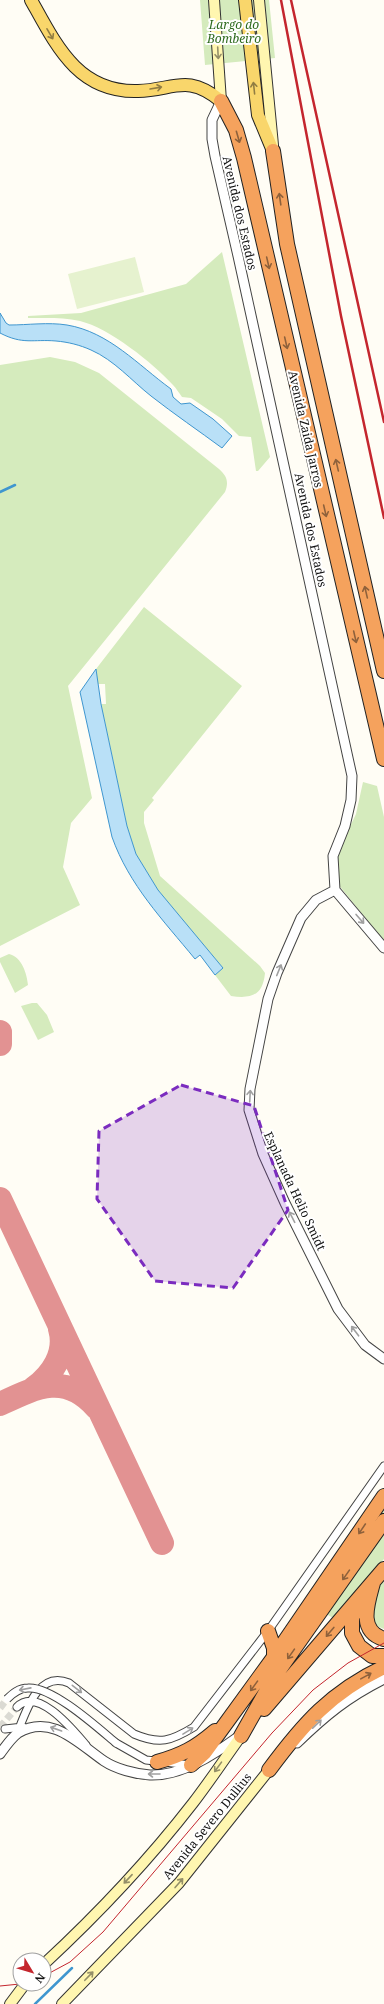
<svg xmlns="http://www.w3.org/2000/svg" width="384" height="2004" font-family="'Noto Serif',serif">
<style>
.green{fill:#d5ebbd}
.pitch{fill:#e6f2cf}
.water{fill:#b9e0f7;stroke:#3f96cf}
.lines{fill:none;stroke-linecap:round;stroke-linejoin:round}
.stream{stroke:#3f96cf;stroke-width:2.5}
.taxiway{stroke:#e29292;stroke-width:24}
.minor-tunnel{stroke:#dbdad3;stroke-width:7;stroke-dasharray:7 3.5;stroke-linecap:butt}
.minor-casing{stroke:#444;stroke-width:9}
.tertiary-casing{stroke:#444;stroke-width:11}
.secondary-casing{stroke:#333;stroke-width:12}
.primary-casing{stroke:#222;stroke-width:14}
.motorway-casing{stroke:#222;stroke-width:16}
.minor{stroke:#fff;stroke-width:7}
.tertiary{stroke:#fff;stroke-width:9}
.secondary{stroke:#fff6b0;stroke-width:10}
.primary{stroke:#f9d66b;stroke-width:12}
.motorway{stroke:#f5a25d;stroke-width:14}
.tram{stroke:#c4262e;stroke-width:1}
.rail{stroke:#c4262e;stroke-width:2.5}
.minor-bridge-casing{stroke:#444;stroke-width:9;stroke-linecap:butt}
.minor-bridge{stroke:#fff;stroke-width:7}
.oneway{stroke:#917d42}
.oneway2{stroke:#948f68}
.oneway3{stroke:#8e613b}
.oneway4{stroke:#a0a0a0}
.marked{fill:#7b2cbf;fill-opacity:0.2;stroke:#7b2cbf;stroke-width:3;stroke-dasharray:8 5;stroke-linejoin:round}
.labels{text-anchor:middle;dominant-baseline:central;stroke-width:4;stroke-linejoin:round;paint-order:stroke}
.park-label{font-size:12px;font-style:italic;fill:#2f6b1f;stroke:#fff}
.street-label{font-size:12px;fill:#111;stroke:#fff}
</style>
<rect width="100%" height="100%" fill="#fffdf5"/>
<path class="green" d="M200,0h69l6,58 -70,7z
M222,252l48,205 -12,14h-2l-5,-34 -12,-1 -17,-17 -25,-17 -6,-4 -9,-1c-3,-4 -6,-9 -9,-12 -20,-22 -64,-57 -93,-64 -17,-4 -34,-3 -52,-3v-2l53,-3 105,-29z
M50,357l25,5 24,11 120,96c8,7 10,13 6,23l-157,194 24,112 -21,25 -8,44 17,38 -80,41v-581z
M144,607l98,79 -90,112 2,2 -10,12v11l16,53 100,90 5,7c-2,22 -13,26 -34,23l-16,-21 8,-7 -65,-78 -22,-36 -9,-28 -26,-122h5l-1,-20h-8l-1,-15z
M363,782l14,4 7,31v124l-47,-58 -2,-17 4,-17 17,-35z
M9,954c13,3 18,20 19,31l-13,8 -15,-31v-4z
M32,1003h5l10,12 7,17 -16,8 -17,-34z
M384,1508v51l-51,59 -15,-9z
M384,1575v54l-7,-3 -7,-13 8,-32z"/>
<path class="pitch" d="M135,257l9,35 -67,17 -9,-35z"/>
<path class="water" d="M0,313l6,10 3,2c19,0 39,-3 58,0 42,7 71,40 104,64l2,8 8,7 9,-1 23,16 19,17 -10,12c-23,-17 -48,-34 -71,-52 -19,-15 -37,-36 -60,-46 -11,-5 -23,-8 -35,-9 -23,-2 -33,4 -56,-8z
M96,669l5,35 26,122 9,28 22,36 65,78 -8,7 -15,-20 -5,4c-32,-39 -66,-74 -83,-122l-32,-145z"/>
<g class="lines">
<path class="stream" d="M0,492l15,-7
M35,2004l37,-36"/>
<path class="taxiway" d="M0,1032v12
M0,1199l162,344
M34,1388c18,-13 33,-35 26,-59
M0,1404c36,-17 65,-32 96,3"/>
<path class="minor-tunnel" d="M0,1708l7,-9
M0,1727l17,-20"/>
<defs>
<path id="minor" d="M17,1707c21,-21 56,23 69,38
M5,1729l18,-2
M17,1734c9,-23 21,-64 52,-51l65,51c26,11 37,7 60,-7l74,-96 116,-165
M116,1743l30,17 45,5"/>
<path id="tertiary" d="M221,101l-9,19v19l3,17 23,100 114,520 -1,24 -6,26 -12,30 2,34 49,58
M335,890l-19,10 -15,18 -24,55 -9,26 -18,90 -1,21 14,44 22,49 53,106 27,36 19,14
M297,1743c29,-28 51,-46 87,-64
M0,1754c5,-7 11,-16 18,-21 33,-20 60,10 86,28 12,8 31,13 46,14 32,1 63,-20 88,-38"/>
<path id="secondary" d="M214,0l7,101
M259,0l14,145
M44,1964c54,-50 104,-103 149,-161 17,-22 32,-45 48,-67
M10,2004l15,-20
M62,2004l117,-121 90,-113"/>
<path id="primary" d="M31,0c25,45 47,93 107,91 36,-1 49,-18 83,10
M245,0l13,115 15,36"/>
<path id="motorway" d="M221,101l15,29 8,28 140,601
M273,151l14,93 97,427
M373,1583c-5,19 -16,48 11,56
M359,1605l-7,12v16l7,13 13,10h12
M268,1631l6,17v9
M264,1709l120,-140
M241,1736l34,-60 109,-155
M157,1762c25,-7 38,-14 58,-31
M191,1765l14,-13 69,-95 110,-161
M269,1770c34,-46 62,-78 115,-103"/>
</defs>
<use href="#minor" class="minor-casing"/>
<use href="#tertiary" class="tertiary-casing"/>
<use href="#secondary" class="secondary-casing"/>
<use href="#primary" class="primary-casing"/>
<use href="#motorway" class="motorway-casing"/>
<use href="#minor" class="minor"/>
<use href="#tertiary" class="tertiary"/>
<use href="#secondary" class="secondary"/>
<use href="#primary" class="primary"/>
<use href="#motorway" class="motorway"/>
<path class="tram" d="M44,1976l26,-14 33,-30 169,-199 41,-43 35,-27 36,-20
M0,1986l20,-2"/>
<path class="rail" d="M281,0l60,316 43,202
M291,0l93,422"/>
<defs>
<path id="minor-bridge" d="M7,1699c6,-6 12,-11 21,-11 24,-2 70,40 88,55"/>
</defs>
<use href="#minor-bridge" class="minor-bridge-casing"/>
<use href="#minor-bridge" class="minor-bridge"/>
</g>
<defs><path id="oneway-shaft" d="M-6 0H5M1.5-3L5.5 0L1.5 3" fill="none" stroke-width="1.6" stroke-linecap="round" stroke-linejoin="round"/></defs>
<g class="oneway">
<use href="#oneway-shaft" transform="translate(50 34) rotate(60)"/>
<use href="#oneway-shaft" transform="translate(156 88) rotate(-10)"/>
<use href="#oneway-shaft" transform="translate(254 88) rotate(-96)"/>
</g>
<g class="oneway2">
<use href="#oneway-shaft" transform="translate(218 53) rotate(87)"/>
<use href="#oneway-shaft" transform="translate(218 1767) rotate(126)"/>
<use href="#oneway-shaft" transform="translate(128 1879) rotate(133)"/>
<use href="#oneway-shaft" transform="translate(179 1883) rotate(-49)"/>
<use href="#oneway-shaft" transform="translate(89 1976) rotate(-46)"/>
</g>
<g class="oneway3">
<use href="#oneway-shaft" transform="translate(238 137) rotate(74)"/>
<use href="#oneway-shaft" transform="translate(280 199) rotate(-98)"/>
<use href="#oneway-shaft" transform="translate(268 263) rotate(77)"/>
<use href="#oneway-shaft" transform="translate(286 343) rotate(77)"/>
<use href="#oneway-shaft" transform="translate(337 465) rotate(-103)"/>
<use href="#oneway-shaft" transform="translate(325 511) rotate(77)"/>
<use href="#oneway-shaft" transform="translate(366 592) rotate(-103)"/>
<use href="#oneway-shaft" transform="translate(355 637) rotate(77)"/>
<use href="#oneway-shaft" transform="translate(362 1529) rotate(124)"/>
<use href="#oneway-shaft" transform="translate(346 1575) rotate(125)"/>
<use href="#oneway-shaft" transform="translate(330 1632) rotate(130)"/>
<use href="#oneway-shaft" transform="translate(291 1654) rotate(125)"/>
<use href="#oneway-shaft" transform="translate(366 1676) rotate(-29)"/>
<use href="#oneway-shaft" transform="translate(254 1686) rotate(126)"/>
</g>
<g class="oneway4">
<use href="#oneway-shaft" transform="translate(360 919) rotate(49)"/>
<use href="#oneway-shaft" transform="translate(279 970) rotate(-68)"/>
<use href="#oneway-shaft" transform="translate(250 1096) rotate(-87)"/>
<use href="#oneway-shaft" transform="translate(292 1217) rotate(-117)"/>
<use href="#oneway-shaft" transform="translate(355 1331) rotate(-127)"/>
<use href="#oneway-shaft" transform="translate(25 1689) rotate(169)"/>
<use href="#oneway-shaft" transform="translate(77 1689) rotate(38)"/>
<use href="#oneway-shaft" transform="translate(317 1724) rotate(-44)"/>
<use href="#oneway-shaft" transform="translate(56 1729) rotate(-161)"/>
<use href="#oneway-shaft" transform="translate(188 1731) rotate(-32)"/>
<use href="#oneway-shaft" transform="translate(154 1774) rotate(180)"/>
</g>
<path class="marked" d="M181,1085l73,21 34,104 -55,78 -78,-7 -58,-82 2,-68z"/>
<g class="labels">
<g class="park-label">
<text x="234" y="24">Largo do<tspan x="234" dy="14">Bombeiro</tspan></text>
</g>
<g class="street-label">
<text transform="translate(240 213) rotate(77)">Avenida dos Estados</text>
<text transform="translate(306 429) rotate(77)">Avenida Zaida Jarros</text>
<text transform="translate(311 530) rotate(78)">Avenida dos Estados</text>
<text transform="translate(295 1191) rotate(65)">Esplanada Helio Smidt</text>
<text transform="translate(207 1826) rotate(-51)">Avenida Severo Dullius</text>
</g>
</g>
<g transform="translate(32 1972) rotate(128)"><circle r="19" fill="#ffffff" stroke="#a0a0a0"/>
<path d="M0-3L7 15L0 10L-7 15Z" fill="#c4262e"/>
<text y="-6" font-size="11" font-weight="bold" text-anchor="middle" fill="#111111">N</text>
</g>
</svg>
